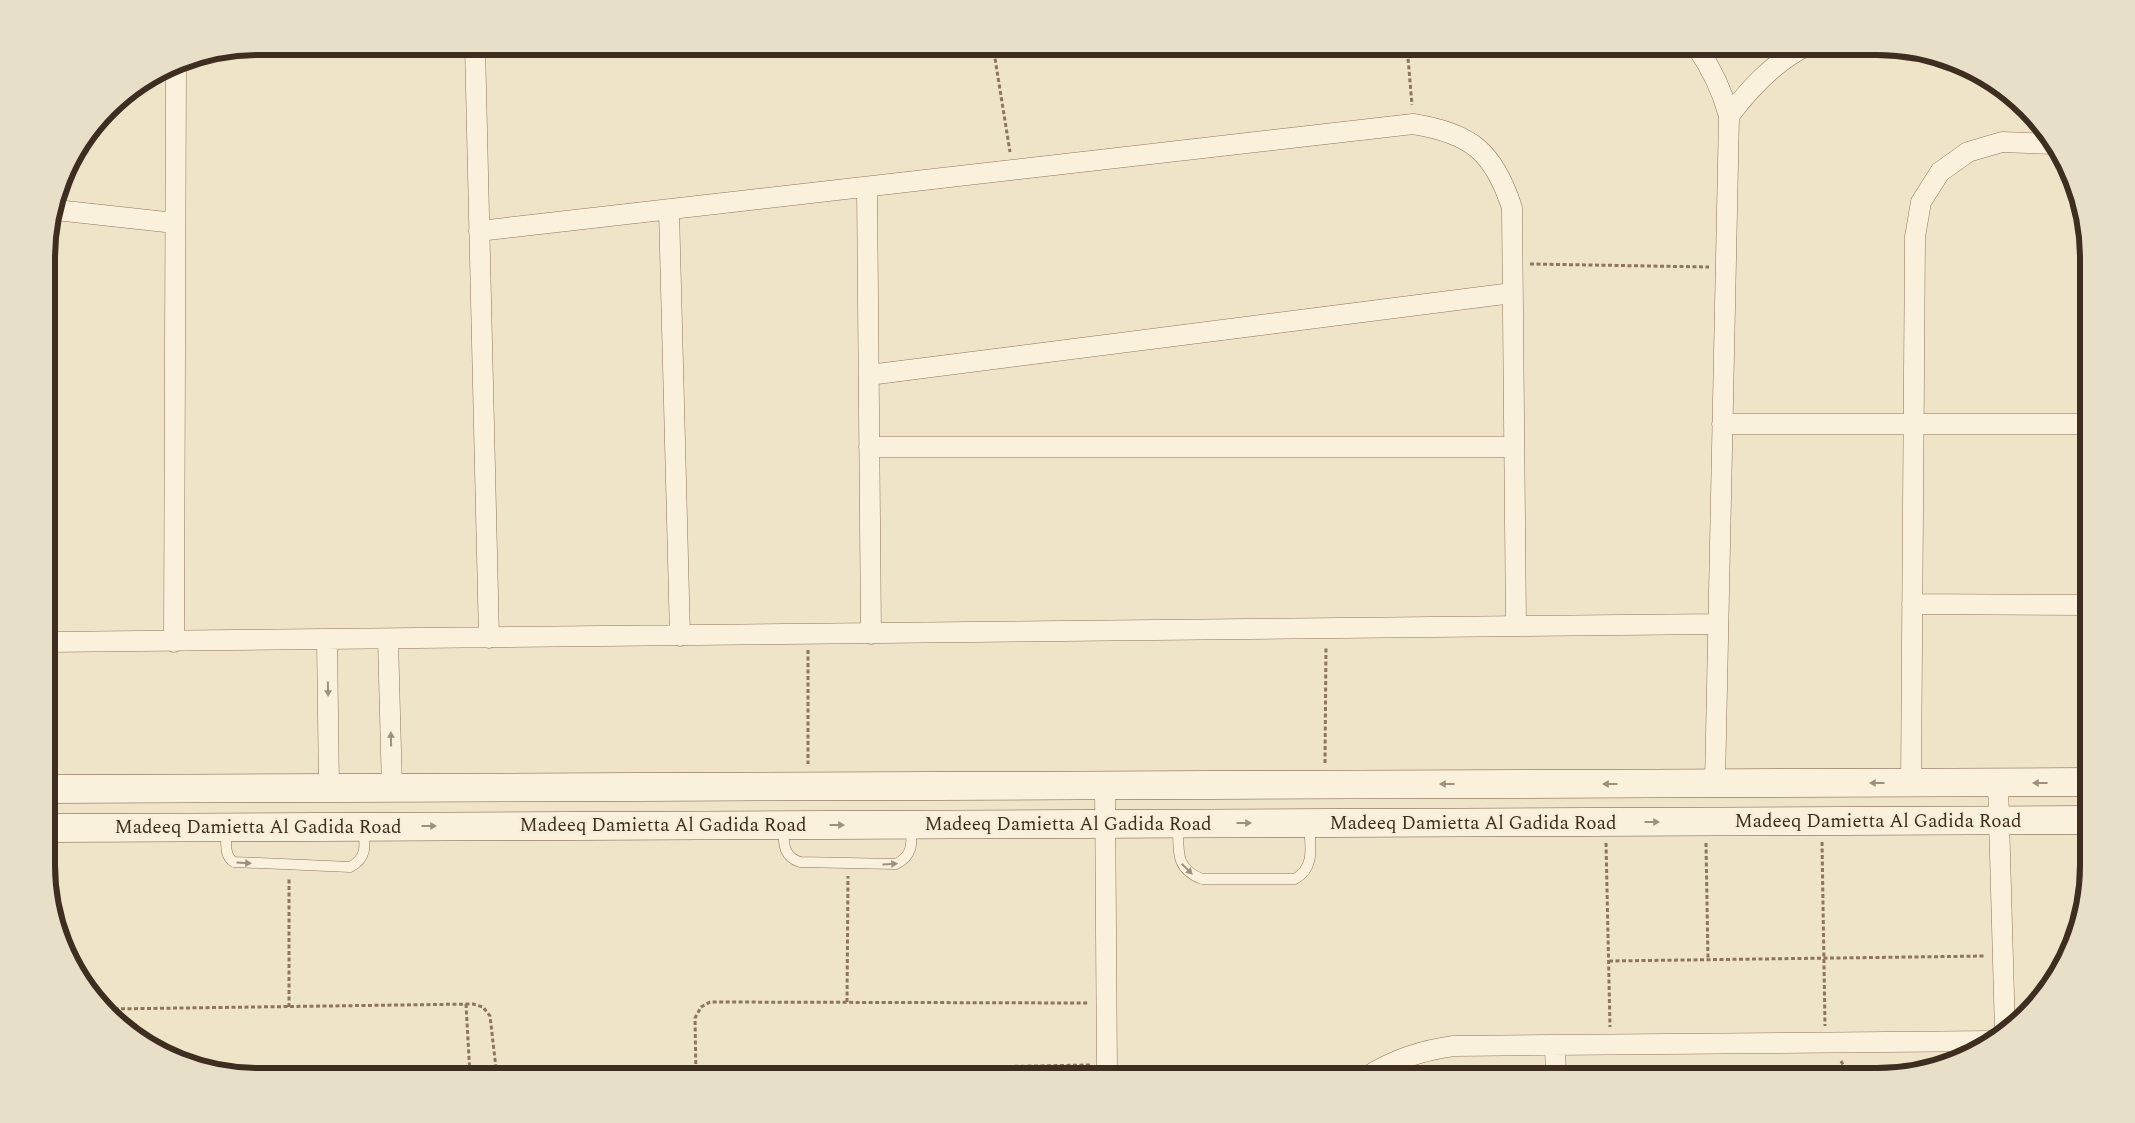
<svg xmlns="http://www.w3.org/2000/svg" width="2135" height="1123" font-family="Spectral,serif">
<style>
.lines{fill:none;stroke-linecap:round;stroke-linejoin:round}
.lane-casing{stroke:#8d765c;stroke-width:11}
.street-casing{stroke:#8d765c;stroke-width:21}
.secondary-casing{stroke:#6f573f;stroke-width:29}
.path{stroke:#8d765c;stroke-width:3;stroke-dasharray:4 2.5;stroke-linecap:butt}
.lane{stroke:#faf1dc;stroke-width:10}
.street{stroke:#faf1dc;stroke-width:20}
.secondary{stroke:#faf1dc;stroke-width:28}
.oneway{fill:#9c907e}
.labels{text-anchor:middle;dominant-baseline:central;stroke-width:5;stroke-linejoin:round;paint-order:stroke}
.street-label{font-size:19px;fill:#3d2e20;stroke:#f7eed8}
.rim{fill:none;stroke:#3d2e20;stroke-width:6}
</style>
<rect width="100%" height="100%" fill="#f0e4c8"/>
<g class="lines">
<defs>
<path id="lane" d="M1178,825c1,25 -4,43 24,54h93c21,-12 15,-34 14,-55
M783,826c1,16 -1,30 17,36l96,2c17,-8 16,-21 15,-37
M226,828c1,11 -3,28 8,34l116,5c18,-9 15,-23 13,-40"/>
<path id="street" d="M475,46l14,592
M1696,46c16,23 26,44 33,70l-14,667
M1729,116c21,-28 45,-54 77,-70
M867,187l4,447
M56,210l119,13
M669,210l11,426
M479,231l934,-107c58,9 81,28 99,84l4,418
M869,375l643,-82
M1722,424h366
M869,447h645
M1912,604l176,1
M327,640l2,148
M388,640l4,148
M48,642l1670,-18
M174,642l2,-579
M1911,783l4,-546 6,-35 19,-30 28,-20 34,-10 52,2
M1998,783l7,249
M1105,785l2,292
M1555,1045l1,31
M1368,1076c27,-17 55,-26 86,-30l540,-5"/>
<path id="secondary" d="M48,789l2041,-7
M48,828l2041,-8"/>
</defs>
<use href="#lane" class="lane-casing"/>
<use href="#street" class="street-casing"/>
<use href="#secondary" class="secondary-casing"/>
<path class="path" d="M993,46l17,106
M1407,46l5,59
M1530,264l179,3
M808,650v114
M1325,763l1,-117
M1822,842l3,184
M1606,843l4,184
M1706,843l2,117
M1609,961l377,-5
M847,1002l1,-126
M466,1004l4,72
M289,1007v-129
M108,1009l365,-5 10,3 7,9 7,61
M1841,1061l8,15
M995,1066v11
M847,1069l1,8
M274,1070l2,7
M231,1071l153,-1 86,5
M696,1072l394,-7
M696,1077l-1,-59 6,-11 9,-5 379,1"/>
<use href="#lane" class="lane"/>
<use href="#street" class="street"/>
<use href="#secondary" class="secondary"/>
</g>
<defs><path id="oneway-solid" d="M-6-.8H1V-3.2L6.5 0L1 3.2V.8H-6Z" transform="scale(1.25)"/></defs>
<g class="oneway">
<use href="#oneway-solid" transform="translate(328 689) rotate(89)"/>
<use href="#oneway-solid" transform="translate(391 739) rotate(-91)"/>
<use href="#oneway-solid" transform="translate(1877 783) rotate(180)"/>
<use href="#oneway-solid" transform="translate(2040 783) rotate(180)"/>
<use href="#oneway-solid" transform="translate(1447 784) rotate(180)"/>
<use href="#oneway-solid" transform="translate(1610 784) rotate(180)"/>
<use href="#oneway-solid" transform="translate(1652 822)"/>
<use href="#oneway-solid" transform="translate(1244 823)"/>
<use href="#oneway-solid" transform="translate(837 825)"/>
<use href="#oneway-solid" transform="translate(429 826)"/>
<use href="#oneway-solid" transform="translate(244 863) rotate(3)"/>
<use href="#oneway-solid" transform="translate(890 864) rotate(-3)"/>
<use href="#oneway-solid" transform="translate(1187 869) rotate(44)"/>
</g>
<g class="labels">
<g class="street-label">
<text x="1878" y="821">Madeeq Damietta Al Gadida Road</text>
<text x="1473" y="823">Madeeq Damietta Al Gadida Road</text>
<text x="1068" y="824">Madeeq Damietta Al Gadida Road</text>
<text x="663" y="825">Madeeq Damietta Al Gadida Road</text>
<text x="258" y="827">Madeeq Damietta Al Gadida Road</text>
</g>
</g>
<path d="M0 0H2135V1123H0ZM258 55H1877A203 203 0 0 1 2080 258V865A203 203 0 0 1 1877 1068H258A203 203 0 0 1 55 865V258A203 203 0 0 1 258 55Z" fill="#e8dfc9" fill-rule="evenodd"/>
<path class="rim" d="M258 55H1877A203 203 0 0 1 2080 258V865A203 203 0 0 1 1877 1068H258A203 203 0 0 1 55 865V258A203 203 0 0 1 258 55Z"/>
</svg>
